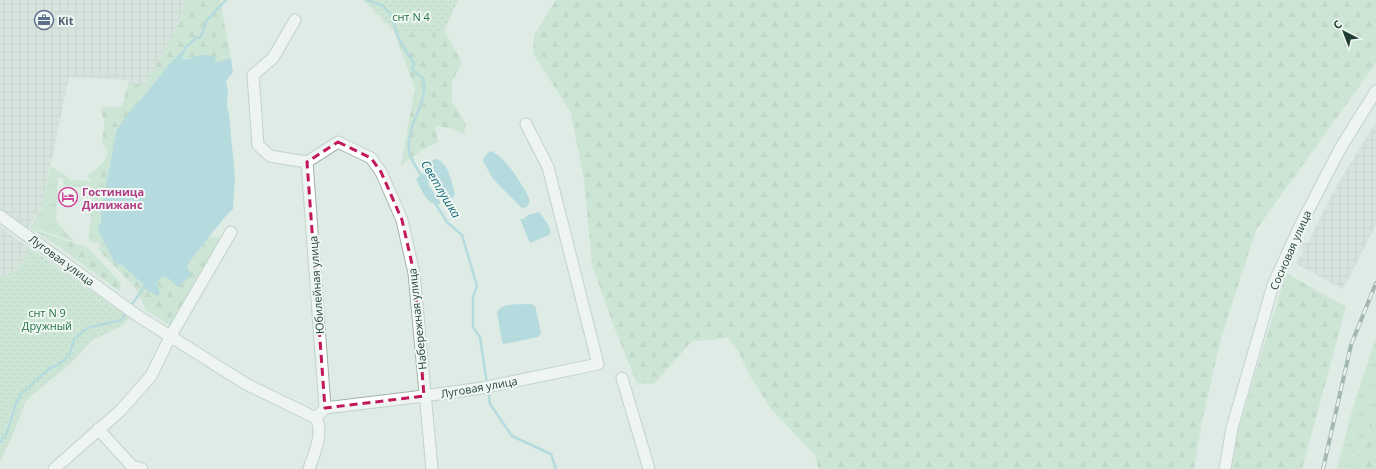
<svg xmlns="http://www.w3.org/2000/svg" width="1376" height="469" font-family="'Open Sans',sans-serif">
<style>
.industrial{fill:url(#industrial-grid)}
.grass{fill:url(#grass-tufts)}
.forest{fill:url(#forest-firs)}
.garden{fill:url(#garden-dots)}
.water{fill:#83c8d4}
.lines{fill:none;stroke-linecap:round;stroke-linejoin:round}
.stream{stroke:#83c8d4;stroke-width:2.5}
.minor-casing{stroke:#a2b3ac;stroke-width:13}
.minor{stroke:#fff;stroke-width:11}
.rail-casing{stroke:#59786f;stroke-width:4}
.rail{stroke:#eff7f3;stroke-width:2.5;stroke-dasharray:8;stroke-linecap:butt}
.marked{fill:none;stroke:#c2185b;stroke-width:3;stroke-dasharray:8 5;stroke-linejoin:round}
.labels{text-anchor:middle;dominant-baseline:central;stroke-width:4;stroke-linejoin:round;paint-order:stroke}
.park-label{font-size:11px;fill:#277444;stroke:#eff7f3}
.service-label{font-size:11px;font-weight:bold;fill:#4e5e75;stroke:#eff7f3;text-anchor:start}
.hotel-label{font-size:11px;font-weight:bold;fill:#b23c85;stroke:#eff7f3;text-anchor:start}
.street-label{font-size:11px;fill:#1f3c34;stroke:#eff7f3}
.water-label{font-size:12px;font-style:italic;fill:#166b7a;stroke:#eff7f3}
</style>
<defs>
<pattern id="industrial-grid" width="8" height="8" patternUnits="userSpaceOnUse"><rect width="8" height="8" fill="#cddbd4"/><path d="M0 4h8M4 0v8" fill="none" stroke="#b0bdb7"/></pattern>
<pattern id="grass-tufts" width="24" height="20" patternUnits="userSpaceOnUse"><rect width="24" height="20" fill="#b6dec0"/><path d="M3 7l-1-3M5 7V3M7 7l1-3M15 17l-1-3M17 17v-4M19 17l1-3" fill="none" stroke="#9cbfa6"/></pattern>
<pattern id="forest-firs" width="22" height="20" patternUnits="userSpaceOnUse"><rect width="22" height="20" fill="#b6dec0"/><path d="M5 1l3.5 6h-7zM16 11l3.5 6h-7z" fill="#9cbfa6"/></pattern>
<pattern id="garden-dots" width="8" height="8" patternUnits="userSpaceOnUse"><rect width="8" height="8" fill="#b6dec0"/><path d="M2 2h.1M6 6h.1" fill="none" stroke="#9cbfa6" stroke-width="1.8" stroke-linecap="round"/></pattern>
</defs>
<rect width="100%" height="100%" fill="#dfebe5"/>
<path class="industrial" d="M0,0h186l-8,26 -33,59 -17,-1v-4l-59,-3 -27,128 -14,24 -28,-20z
M1376,122v102l-33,65 -47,-25 8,-14 -4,-2 3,-7 5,2 25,-51z
M0,227l31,22 -14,21 -17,8z"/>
<path class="grass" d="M51,166l20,14 23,1 13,-1 -8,50 12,25 -13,-6 3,-3 -3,-4 -4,2 -5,-5 4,-50 -30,-4v-7h-5l-2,43 19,21 -38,-13 4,-18 -5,19 26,9 -3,4 -1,3 -28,-18 11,-19z
M1376,337v71l-19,51 6,10h-26l14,-55z"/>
<path class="forest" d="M186,0h34l11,58 -13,4 -17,-7 -17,5 -2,-2 3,-10 -15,15 -26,33 -14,15 -13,18 -10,51 -14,1 -4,-3 -1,-3c8,-5 19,-14 20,-24l-6,-9 2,-14v-8l-4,-10 5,-4 9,1 8,-1 6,-22 17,1 33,-59z
M556,0h820v63l-120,167 -35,108 -19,83 -8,48h-376l-3,-14 -44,-46 -21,-33 -12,-25 -10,-13 -36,3 -38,43 -17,-1 -21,-51 -24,-67 -8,-86 -13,-66 -38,-60 1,-18z
M394,31h50l18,31 -10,20v19l14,23 -2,10 -15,-6 -14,-2 3,16 -16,8 -21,15 14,-76z
M210,237l13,1 -52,88 -25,-16 -11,-22 -37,-39 13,6 3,7 9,4 21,18v4l16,5 -3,-11 6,-5 5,1 10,9 15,-30z
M62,239l25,8 34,36 -2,8 -61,-45 1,-3z
M1286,273l60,34 -44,162h-70l6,-38z
M1376,408v61h-13l-6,-9z"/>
<path class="garden" d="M363,0h95l-14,31h-50z
M31,249l99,69 -10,9 -27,13 -23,24 -25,20 -19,17 -13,33 -13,28v-184l17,-8z"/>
<path class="water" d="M187,46l-5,12 2,2 17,-5 13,1 2,5 2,1 13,-4 2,14 -7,9 2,11 -1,15 2,7 6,64 -2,31 -8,8 -32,40 -6,10 4,8 -13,12 -10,-9 -5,-1 -6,5 3,11 -3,3 -13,-8 -1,-4 -20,-18 -9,-4 -16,-32 3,-9v-11l16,-81 13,-18 14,-15 26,-33z
M490,151c15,4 34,36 40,49l-3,7 -5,1 -29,-29 -10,-18 1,-4z
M434,159c14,0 18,25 21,35l-2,4c-9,0 -12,-12 -16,-19l-7,1 -2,4 12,18v2c-13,3 -19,-16 -24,-25l7,-5 1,-7z
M539,212l9,12 3,8 -2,3 -19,8 -10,-24h3l5,-4z
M531,304l4,2 1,4 5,23 -3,4 -34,7 -2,-2 -5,-30c5,-10 24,-7 34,-8z"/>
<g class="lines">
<path class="stream" d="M367,0l16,6 7,7 8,24 16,27 -2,5 11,10c6,24 -17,45 -14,71 0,7 9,20 13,27
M185,48l11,-10 5,-1 6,-17 19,-20
M435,203l12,19 15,13 15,51 -4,11v30l7,10 7,47
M130,307l15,-21
M488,389l2,15 22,32 39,18 5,15
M0,442l7,-9 9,-30 6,-10 28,-25 8,-3 11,-10 5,-15 13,-12 34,-8 7,-9"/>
<defs>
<path id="minor" d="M295,20l-22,38 -20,17 5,70 12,11 37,6 31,-20 33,16 10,14 21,48 12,53 18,196
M307,162l18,246
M0,216l138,100 108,68 70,34
M622,378l27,91
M316,418l9,-10 99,-12 58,-8 116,-24 -50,-197 -22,-43
M98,429l34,37 10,3
M54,469l66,-58 31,-35 19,-39 61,-105
M309,469c5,-16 15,-35 7,-51
M1225,469l7,-41 41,-143 27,-59 41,-79 35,-56"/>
</defs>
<use href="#minor" class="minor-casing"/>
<use href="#minor" class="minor"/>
<defs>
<path id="rail" d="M1323,469l28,-124 25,-62"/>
</defs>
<use href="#rail" class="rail-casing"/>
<use href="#rail" class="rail"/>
</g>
<path d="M0 0H1376V469H0ZM338,142l33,16 10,14 21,48 12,53 10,123 -99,12 -18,-246z" fill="#dfebe5" fill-opacity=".55" fill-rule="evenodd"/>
<path class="marked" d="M338,142l33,16 10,14 21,48 12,53 10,123 -99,12 -18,-246z"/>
<defs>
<symbol id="office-ring" viewBox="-11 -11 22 22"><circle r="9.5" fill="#eff7f3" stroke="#5c6f8a" stroke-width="1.5"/><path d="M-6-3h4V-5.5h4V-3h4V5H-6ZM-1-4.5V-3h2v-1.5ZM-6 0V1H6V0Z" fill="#5c6f8a"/></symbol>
<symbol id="hotel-ring" viewBox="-11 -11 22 22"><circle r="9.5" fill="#eff7f3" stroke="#d1479c" stroke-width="1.5"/><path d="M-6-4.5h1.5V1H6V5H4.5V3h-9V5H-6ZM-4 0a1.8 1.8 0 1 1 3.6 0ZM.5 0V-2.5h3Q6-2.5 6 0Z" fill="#d1479c"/></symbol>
</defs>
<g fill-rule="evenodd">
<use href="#office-ring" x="33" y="9" width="22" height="22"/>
<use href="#hotel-ring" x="57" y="186" width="22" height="22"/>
</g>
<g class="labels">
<g class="park-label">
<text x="411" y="16">снт N 4</text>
<text x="47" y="312">снт N 9<tspan x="47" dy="13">Дружный</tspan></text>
</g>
<g class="service-label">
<text x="58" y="20">Kit</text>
</g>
<g class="hotel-label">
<text x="82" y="191">Гостиница<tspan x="82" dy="13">Дилижанс</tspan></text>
</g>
<g class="street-label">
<text transform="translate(1290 250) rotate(-66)">Сосновая улица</text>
<text transform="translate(62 260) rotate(36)">Луговая улица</text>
<text transform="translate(316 285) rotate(-94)">Юбилейная улица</text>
<text transform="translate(417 319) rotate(-96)">Набережная улица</text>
<text transform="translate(479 387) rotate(-10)">Луговая улица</text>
</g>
<g class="water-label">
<text transform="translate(441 189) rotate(59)">Светлушка</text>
</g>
</g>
<g transform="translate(1344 32) rotate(318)" stroke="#eff7f3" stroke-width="3" paint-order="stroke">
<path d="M0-3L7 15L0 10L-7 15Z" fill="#1f3c34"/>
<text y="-6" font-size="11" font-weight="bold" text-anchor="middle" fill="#1f3c34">С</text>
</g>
</svg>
